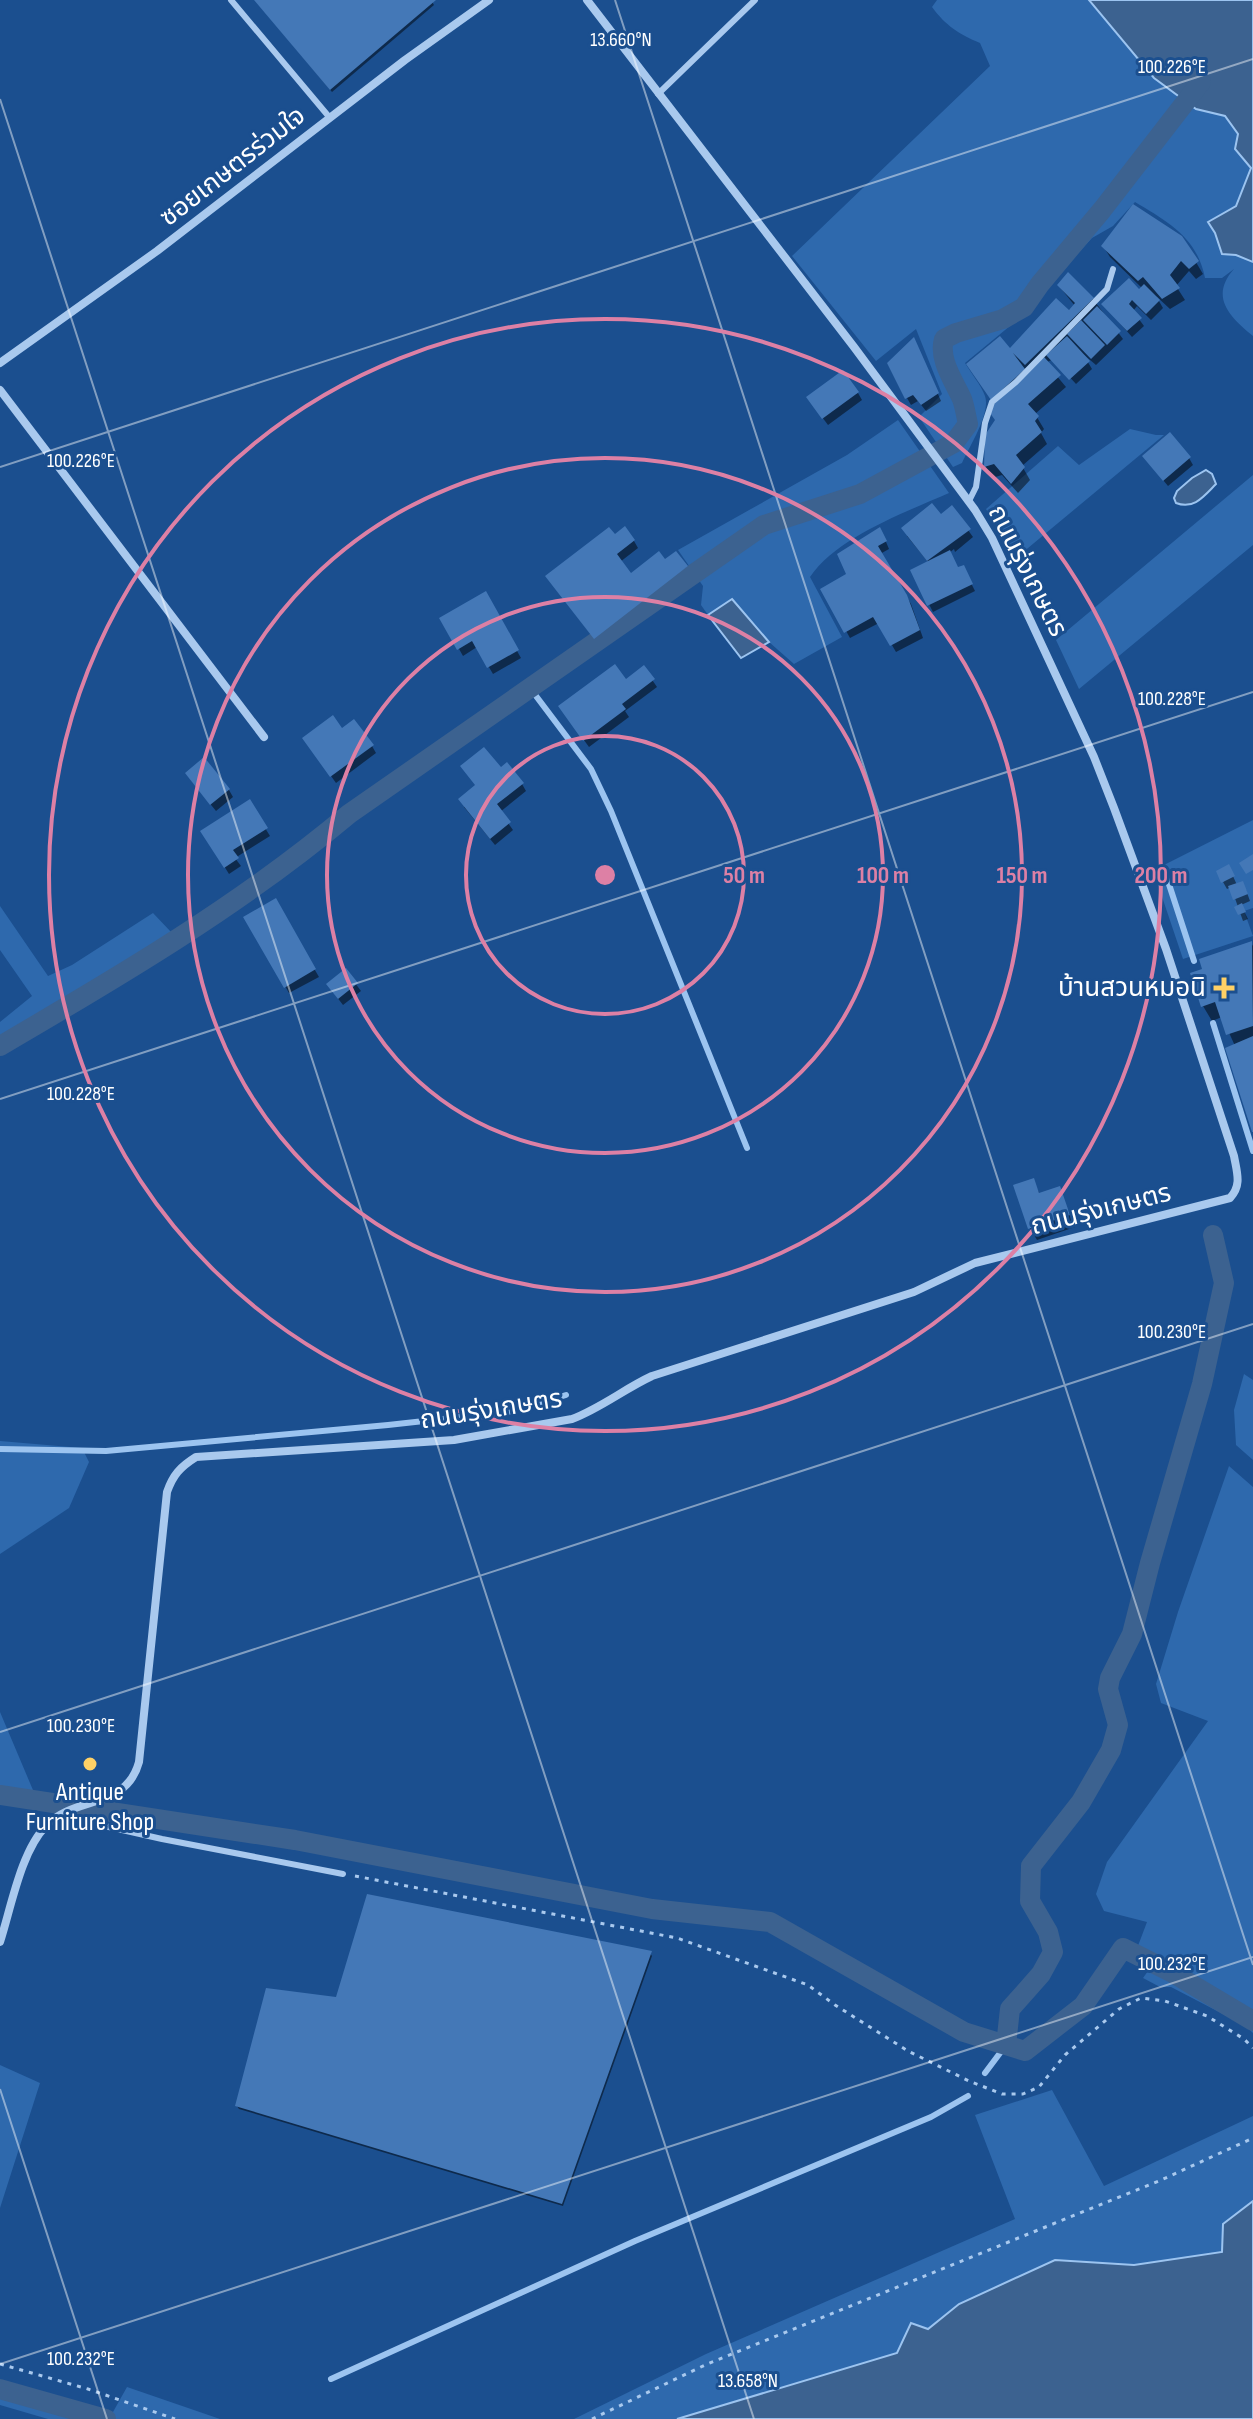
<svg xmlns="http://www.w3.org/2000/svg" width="1253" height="2419" font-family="'Sofia Sans Condensed','Noto Sans Thai',sans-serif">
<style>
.green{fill:#2e69ad}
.water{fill:#3c6290;stroke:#9cc4f0;stroke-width:2}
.shadow{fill:#0007}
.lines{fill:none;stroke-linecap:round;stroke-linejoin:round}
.stream{stroke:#9cc4f0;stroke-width:6}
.canal{stroke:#3c6290;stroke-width:20}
.building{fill:#4478b7}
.path{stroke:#a9c9ee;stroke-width:3;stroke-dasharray:4 6;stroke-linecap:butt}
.service{stroke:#a9c9ee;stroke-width:6}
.minor{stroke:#a9c9ee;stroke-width:8}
.ticks{fill:none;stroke:#fff;stroke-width:2;stroke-opacity:0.45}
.ring{fill:none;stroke:#dd80a5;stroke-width:4}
.poi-dot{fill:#ffd166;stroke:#1b4f8f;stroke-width:3}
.labels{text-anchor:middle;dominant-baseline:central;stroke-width:6;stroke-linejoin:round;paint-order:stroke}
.street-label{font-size:26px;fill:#fff;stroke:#1b4f8f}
.poi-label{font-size:26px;fill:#fff;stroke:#1b4f8f;text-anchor:end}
.ticks-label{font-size:20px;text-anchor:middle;fill:#fff;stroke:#1b4f8f;stroke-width:6;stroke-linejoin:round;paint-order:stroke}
.centre{fill:#dd80a5;stroke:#1b4f8f;stroke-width:4}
.ring-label{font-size:24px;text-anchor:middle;font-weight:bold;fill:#dd80a5;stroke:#1b4f8f;stroke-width:6;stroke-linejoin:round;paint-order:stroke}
</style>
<rect width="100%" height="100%" fill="#1b4f8f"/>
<path class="green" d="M937,0h152l30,36 77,73 30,7 12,18 -3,15 16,18 -15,39 -28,16 7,11 7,21 14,1 17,7v74c-23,-19 -44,-39 -19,-67l-12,9h-17c-8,-41 -37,-56 -70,-76l-22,24 -21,12 -76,83 -51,42c6,10 16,22 20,33 6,17 -16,51 -23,67l-9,4 -34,-50 23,-23 -26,-65 -40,32 -84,-105 198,-190 -10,-23c-21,-9 -34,-17 -48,-36z
M898,420l51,73c-43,19 -112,44 -139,84l32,60 -48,27 -25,-22 -37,-42 -24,15 -7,-10 2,-19 -25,-36 169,-95z
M1130,429l26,6h8l-148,123 -30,-49 72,-63 21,19z
M1253,475v70l-174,144 -23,-49z
M1253,820v88l-9,3 9,25 -70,23 -28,-83 5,-9z
M0,906l48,70 24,-11 81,-52 18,19 -171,115v-25l32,-26 -32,-46z
M1244,1374l9,6v80l-17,-15 -2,-35z
M0,1441l82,7 7,14 -20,46 -69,46z
M1229,1466l24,21v546l-7,-7 -75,-39h-11l-17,-9 5,-7 -15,-12 14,-37 -43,-11 -8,-17 11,-32 101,-141 -47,-18 -5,-19 22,-72z
M0,1712l41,97 -41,-9z
M0,2065l40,18 -40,125z
M1052,2090l52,96 149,-70v85l-30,23 -1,28 -88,13 -79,-5 -96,44 -31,25 -17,-6 -14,30 -220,66h-103l132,-65 309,-135 -40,-104z
M0,2380l113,32 14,-25 93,32h-172l-48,-14z"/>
<path class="water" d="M1089,0h164v262l-17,-7 -14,-1 -7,-21 -7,-11 28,-16 15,-38 -16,-19 3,-15 -13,-18 -29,-7 -42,-31z
M1206,470l6,4 4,10c-12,12 -22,26 -40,19l-2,-5 3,-7 15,-13z
M732,599l37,43 -28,16 -33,-43z
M1253,2201v218h-576l220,-66 14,-30 17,6 31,-25 96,-44 79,5 88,-13 1,-28z"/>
<path class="shadow" d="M255,0h176l3,5 -102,87z
M1181,237l22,37 -7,5 -7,-8 -13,15 9,14 -15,9 -14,-13 7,12 -12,12 -14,-14 -4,5 11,15 -12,11 -28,-32 38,-17 -32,-31 -7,-11z
M1068,275l25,24 30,40 -27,26 -13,-11 9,15 -16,15 -23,-25 -7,4 20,24 -31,27 9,15 -3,4 6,11 -25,22 8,14 -12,13 -16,-18 -10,3 -6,-11 1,-31 10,-15 12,-70 66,-45 -16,-20z
M917,346l24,55 -15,10 -8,-10 -7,4 -4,-7z
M858,393l4,7 -34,25 -15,-20z
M1189,458l4,7 -25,21 -19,-23z
M952,508l21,29 -18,15 -1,-3 -5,4 9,16 5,-2 12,24 -42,21 -21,-41 17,-8 -22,-27z
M614,537l20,4 4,7 -18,14 10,13 35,-13 21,5 4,7 -91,71 -47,-62z
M884,537l5,12 -9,5 31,50 12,34 -27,14 -17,-29 -29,15 -27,-49 26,-15z
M485,594l36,64 -28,16 -16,-27 -14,9 -21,-37z
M644,668l13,19 -32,24 4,6 -40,30 -24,-33 60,-33z
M342,730l30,16 4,7 -40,30 -27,-38z
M500,770l22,14 4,7 -26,21 13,18 -18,15 -31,-38z
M191,780l38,10 4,7 -17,14z
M249,802l21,34 -35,22 6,8 -12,8 -26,-42z
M1232,874l5,11 9,5 4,11 -9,4 7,14 -5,2 -12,-34 -4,2 -4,-7z
M275,901l44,76 -30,16 -43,-75z
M1251,943l2,3v181l-18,-81 -13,-29 -10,4 -9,-15z
M346,971l15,20 -18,14 -10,-13z
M1033,1180l7,15 19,-6 16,38 -38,13 -7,-12 -14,-42z
M650,1953l2,3 -89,250 -324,-97 -2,-3 101,-107z"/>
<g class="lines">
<path class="stream" d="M530,688l61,81 20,42 136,337
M1165,872l29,89
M1213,1023l40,128
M0,1449l106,2 282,-26 126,-14 52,-16
M985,2073l21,-28
M331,2379l304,-138 296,-124 37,-21"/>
<path class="canal" d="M0,1046c120,-70 242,-142 349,-232l415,-289 96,-31 94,-51 14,-19c-2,-8 -3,-17 -6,-25 -8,-18 -24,-40 -18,-60l12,-6 47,-14 21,-12 16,-23 62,-74 99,-128
M0,1795l295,45 357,69 118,13 194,110 61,19 58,-45 40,-58 48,24 82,49
M1006,2045l4,-36 31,-35 12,-22 -5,-20 -18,-31 1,-35 50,-64 30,-52 7,-25 -10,-36 2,-11 22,-44 18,-71 52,-179 22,-101 -11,-48
M0,2389l106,30"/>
</g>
<path class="building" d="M254,0h182l-106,90z
M1133,204l49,32 17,25 -10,8 -8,-8 -11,14 10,13 -18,11 -19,-22 -5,4 -37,-35z
M1068,272l26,26 -69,67 -12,-12 12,16 -34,31 -25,-36 34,-28 10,12 46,-50 13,12 6,-7 -18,-18z
M1129,278l10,11 5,-5 16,16 -14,14 -14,-14 -3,4 13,14 -15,13 -26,-27z
M1097,306l24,25 -14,14 -24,-25z
M1081,320l24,25 -14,14 -24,-25z
M1067,336l23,25 -21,19 -23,-25z
M914,337l25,56 -18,12 -8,-10 -8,4 -18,-36z
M1044,357l17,18 -33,29 11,12 -4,5 7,11 -26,23 9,12 -14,17 -17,-20 -10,3 1,-32 10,-15 -5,-7 4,-9z
M843,370l16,22 -37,27 -16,-22z
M1170,432l21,25 -28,24 -21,-25z
M932,503l9,11 11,-9 19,24 -44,32 -26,-33z
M625,526l10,14 -18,14 14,19 28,-22 6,8 11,-8 12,15 -94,73 -49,-63 64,-49 6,7z
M880,527l7,14 -9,5 29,49 13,35 -30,16 -17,-29 -29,16 -24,-44 26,-15 -9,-20z
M950,550l8,17 6,-2 9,19 -46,22 -17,-36z
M486,591l33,59 -32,18 -15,-27 -15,9 -18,-32z
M615,664l11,15 18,-14 11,14 -33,25 4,5 -43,32 -25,-35z
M333,715l9,13 12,-9 20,26 -44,32 -28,-39z
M484,747l17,20 6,-5 17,21 -27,21 14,18 -21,17 -32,-40 17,-14 -15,-19z
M204,757l26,32 -20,16 -25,-32z
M250,799l18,29 -35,22 6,8 -15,10 -24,-37z
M1253,854v16l-7,4 -7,-11z
M1229,864l6,12 -14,7 -5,-12z
M1243,881l5,13 -15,6 -5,-14z
M276,898l40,71 -32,19 -41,-71z
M1242,903l4,9 -8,3 -4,-8z
M1252,941l1,85 -27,9 -11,-33 -14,5 -11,-34 12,-4 -3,-10z
M346,968l12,15 -20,16 -12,-15z
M1253,1036v96h-1l-27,-84z
M1034,1178l5,15 21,-7 10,29 -42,14 -15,-44z
M367,1894l285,57 -90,253 -327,-98 31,-118 70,9z"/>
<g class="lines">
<path class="path" d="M355,1876l322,62 131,47 27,20 73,46 61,30 33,13h21l16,-7 26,-32 54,-46 22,-11 24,3 42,15 37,23 9,9
M0,2364l88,25 87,30
M592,2419l113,-54 454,-184 94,-43"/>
<path class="service" d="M231,0l99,118
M658,94l97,-94
M969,501l7,-14 9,-64 7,-21 24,-20 91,-93 6,-20
M60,1816l102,23 181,35"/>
<path class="minor" d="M0,363l157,-112 248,-191 84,-60
M0,390l264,347
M0,1942c11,-34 21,-91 46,-116 29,-31 80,-16 93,-64l28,-270c6,-17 13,-25 29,-35l258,-17 118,-21c29,-11 52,-30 80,-43l262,-84 61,-29 255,-65c12,-13 7,-25 4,-42l-68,-207 -52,-141 -20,-51 -102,-219 -17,-28 -121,-163 -267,-347"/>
</g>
<path class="ticks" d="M615,0l638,1965M0,99l754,2320M0,467l1253,-408M0,1099l1253,-407M0,1732l1253,-408M0,2089l107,330M0,2364l1253,-407"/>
<g class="ring">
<circle cx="605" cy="875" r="139"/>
<circle cx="605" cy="875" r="278"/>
<circle cx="605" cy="875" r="417"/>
<circle cx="605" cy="875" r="556"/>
</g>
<g class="poi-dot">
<path d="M1220 976h8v8h8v8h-8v8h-8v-8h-8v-8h8z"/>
<circle cx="90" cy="1764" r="8"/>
</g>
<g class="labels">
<g class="street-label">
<text transform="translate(233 167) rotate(-38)">ซอยเกษตรร่วมใจ</text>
<text transform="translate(1027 571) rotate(63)">ถนนรุ่งเกษตร</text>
<text transform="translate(1101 1210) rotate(-14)">ถนนรุ่งเกษตร</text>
<text transform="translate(491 1410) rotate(-9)">ถนนรุ่งเกษตร</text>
</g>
<g class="poi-label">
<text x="1206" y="988">บ้านสวนหมอนิ</text>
<text x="90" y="1792" text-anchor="middle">Antique<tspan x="90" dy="30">Furniture Shop</tspan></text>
</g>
</g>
<g class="ticks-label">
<text x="621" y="46">13.660°N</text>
<text x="1172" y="73">100.226°E</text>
<text x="81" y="467">100.226°E</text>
<text x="1172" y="705">100.228°E</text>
<text x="81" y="1100">100.228°E</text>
<text x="1172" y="1338">100.230°E</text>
<text x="81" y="1732">100.230°E</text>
<text x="1172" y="1970">100.232°E</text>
<text x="81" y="2365">100.232°E</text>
<text x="748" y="2387">13.658°N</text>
</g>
<circle cx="605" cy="875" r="12" class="centre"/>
<g class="ring-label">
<text x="744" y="883">50 m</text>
<text x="883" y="883">100 m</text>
<text x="1022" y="883">150 m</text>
<text x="1161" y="883">200 m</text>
</g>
</svg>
